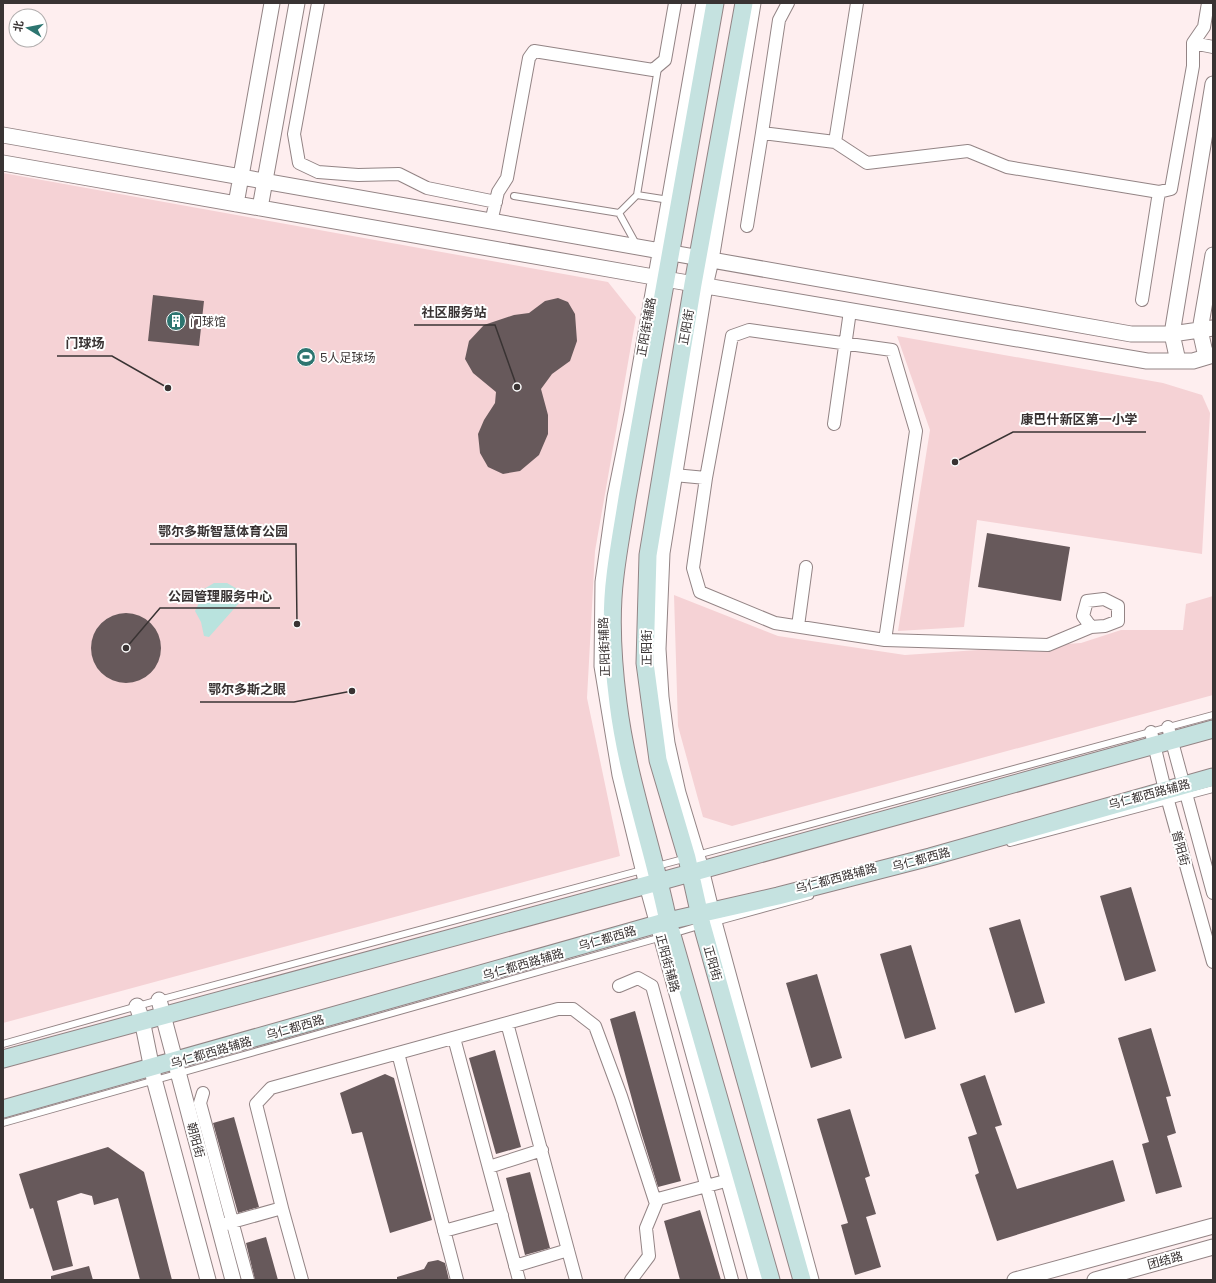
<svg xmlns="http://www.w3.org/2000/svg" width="1216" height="1283" font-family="Poppins,'Noto Sans SC',sans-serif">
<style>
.green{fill:#f5d2d5}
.water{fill:#b9e3de}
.building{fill:#67595b}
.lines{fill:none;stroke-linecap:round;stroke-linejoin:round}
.service-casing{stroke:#938485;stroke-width:8}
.minor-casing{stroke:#938485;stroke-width:14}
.tertiary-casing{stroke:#938485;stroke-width:17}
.secondary-casing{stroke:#938485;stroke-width:19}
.service{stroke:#fff;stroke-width:6}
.minor{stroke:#fff;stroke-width:12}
.tertiary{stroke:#fff;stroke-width:15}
.secondary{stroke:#c5e2e0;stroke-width:17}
.labels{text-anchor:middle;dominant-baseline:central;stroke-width:4;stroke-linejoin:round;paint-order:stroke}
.poi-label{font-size:12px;fill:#393333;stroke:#fff;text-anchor:start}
.street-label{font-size:12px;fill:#393333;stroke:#fff}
.leader{fill:none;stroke:#393333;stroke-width:1.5}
.callout-dot{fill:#393333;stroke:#fff;stroke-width:1.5}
.callout-label{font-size:13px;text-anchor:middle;font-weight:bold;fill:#393333;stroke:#fff;stroke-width:4;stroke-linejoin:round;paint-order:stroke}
</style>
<rect width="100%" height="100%" fill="#feeeef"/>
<path class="green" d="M3,173l605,109 28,35 -41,234 -8,147 33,158 -617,167z
M897,336l266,47 39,12 8,18 -8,141 -225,-34 -13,107 -66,4 32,-201z
M674,595l104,41 127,19 176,-12 40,-13h62l3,-26 27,-8v99l-481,131 -29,-9 -25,-91z"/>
<path class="water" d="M214,583h13l12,7 1,12 -31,35 -5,-1 -3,-14 -6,-11 6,-12 3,-10z"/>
<path class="building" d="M153,295l51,6 -5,45 -51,-5z
M558,298l10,4 7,12 2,27 -7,20 -18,13 -11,15 7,26v19l-9,21 -19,16 -17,3 -15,-7 -8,-14 -2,-19 6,-14 11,-17 1,-11 -23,-19 -8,-14 4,-18 15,-16 30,-10 15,-2 16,-12z
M987,533l83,14 -9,54 -83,-14z
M91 648a35 35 0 1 1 70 0a35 35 0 1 1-70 0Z
M1131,887l25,84 -31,10 -25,-85z
M1020,919l25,84 -30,10 -26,-85z
M911,945l25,84 -31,10 -25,-85z
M817,974l25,84 -31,10 -25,-85z
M635,1011l46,170 -23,6 -17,-55 -31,-113z
M1151,1028l20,68 -5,1 10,36 -9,3 15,51 -26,7 -14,-50 7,-2 -31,-104z
M495,1050l26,97 -25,7 -27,-96z
M385,1074l9,4 38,142 -42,13 -28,-101 -10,2 -12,-41z
M985,1075l17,50 -7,2 22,62 96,-29 12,41 -128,40 -22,-66 4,-2 -11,-36 9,-3 -17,-50z
M850,1109l20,67 -5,2 11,36 -10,3 15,50 -26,8 -14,-50 7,-2 -31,-104z
M234,1117l25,90 -21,6 -25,-90z
M108,1147l36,25 28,108h-32l-22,-82 -24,7 -2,-9 -11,-3 -24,8 16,65 -20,5 -20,-63 -3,1 -11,-35z
M530,1172l20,76 -25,7 -19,-77z
M700,1210l21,70h-41l-16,-59z
M266,1237l12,43h-23l-9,-37z
M438,1260l7,3 4,17h-52v-3l27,-8 4,-7z
M89,1266l4,14h-42v-4z"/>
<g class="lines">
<defs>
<path id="service" d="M637,195l21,-127
M514,196l105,17 18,-18 32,5
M619,213l17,31
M1010,843l203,-54
M697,855l516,-140
M657,866l30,-8
M715,922l95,-26
M672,934l30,-9
M3,1044l156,-44 483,-130
M3,1123l659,-186"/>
<path id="minor" d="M318,3l-24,131 5,29 19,9 40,3 41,-1 28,14 69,14
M857,3l-22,139 32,21 101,-12 39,16 152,25 12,-3 22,-123v-23l11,-16 4,-24
M1193,43l20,4
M762,133l17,-113 9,-17
M491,222l7,-30 9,-14 22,-120 5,-7 119,19 12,-10 10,-57
M747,226l15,-93 73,9
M1142,300l17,-108
M834,424l16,-113
M674,475l32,3 -13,90 7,24 75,31 110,17 163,5 43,-18 14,-1 13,-5v-15l-14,-7 -17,2 -4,15 8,11
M706,478l26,-142 17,-6 143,20 24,81 -31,209
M798,626l8,-59
M1168,727l45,166
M1151,732l14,58 48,172
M619,986l19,-8 14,8 80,294
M507,1023l69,257
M454,1038l65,242
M398,1053l59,227
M203,1093l-3,10 48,177
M489,1167l53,-17
M282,1208l-26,-104 15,-16 287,-79h15l22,17 26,70 35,108
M225,1224l57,-16 20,72
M444,1231l58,-16
M515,1266l53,-16
M631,1280l18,-24 -3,-28 12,-29 71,-19"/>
<path id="tertiary" d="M704,3l-72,410 -17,84 -12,85 -1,84 18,109 27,110 109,395
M753,3l-42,257 -6,26 -43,267 -4,96 3,48 6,46 11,50 23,76 13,53 97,358
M3,135l1128,199h41l41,-6
M3,163l662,116 482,82h46l20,-6
M236,204l36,-201
M260,208l37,-205
M1206,357l-6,-27 13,-75
M1178,361l-6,-27 41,-250
M159,1000l74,280
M137,1006l5,14 12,59 54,201
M1015,1280l198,-54
M1095,1280l118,-33"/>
<path id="secondary" d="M715,3l-88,495c-4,26 -9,52 -12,78 -5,39 -2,88 3,127 9,74 35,145 50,218l103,359
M744,3l-51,281 -45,271 -3,108 13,97 29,98 15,67 100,355
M3,1059l644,-174 566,-156
M3,1109l665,-188 110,-25 152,-39 283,-80"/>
</defs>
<use href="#service" class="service-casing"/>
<use href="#minor" class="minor-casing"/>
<use href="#tertiary" class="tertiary-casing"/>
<use href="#secondary" class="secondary-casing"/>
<use href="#service" class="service"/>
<use href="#minor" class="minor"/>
<use href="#tertiary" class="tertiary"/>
<use href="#secondary" class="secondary"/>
</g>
<defs>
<symbol id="building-disc" viewBox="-11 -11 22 22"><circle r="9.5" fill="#2d7570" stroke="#fff"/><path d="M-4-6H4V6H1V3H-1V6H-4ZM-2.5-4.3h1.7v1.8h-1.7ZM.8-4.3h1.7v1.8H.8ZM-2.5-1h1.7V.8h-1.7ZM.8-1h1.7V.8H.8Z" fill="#fff"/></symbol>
<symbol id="stadium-disc" viewBox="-11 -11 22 22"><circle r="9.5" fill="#2d7570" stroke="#fff"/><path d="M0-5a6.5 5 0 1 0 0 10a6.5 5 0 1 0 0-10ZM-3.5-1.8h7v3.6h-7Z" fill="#fff"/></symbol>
</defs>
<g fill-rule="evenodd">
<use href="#building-disc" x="165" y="310" width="22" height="22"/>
<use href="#stadium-disc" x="295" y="346" width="22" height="22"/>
</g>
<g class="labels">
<g class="poi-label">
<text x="190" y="321">门球馆</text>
<text x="320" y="357">5人足球场</text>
</g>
<g class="street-label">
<text transform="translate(646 327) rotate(-80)">正阳街辅路</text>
<text transform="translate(686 327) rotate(-80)">正阳街</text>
<text transform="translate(604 647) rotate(-92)">正阳街辅路</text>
<text transform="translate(646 648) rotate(-90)">正阳街</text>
<text transform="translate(1149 794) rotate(-15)">乌仁都西路辅路</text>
<text transform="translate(1181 848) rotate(75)">普阳街</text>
<text transform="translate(921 859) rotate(-15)">乌仁都西路</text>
<text transform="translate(836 878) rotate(-15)">乌仁都西路辅路</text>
<text transform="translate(607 938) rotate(-16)">乌仁都西路</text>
<text transform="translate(668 963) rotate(75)">正阳街辅路</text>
<text transform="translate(713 963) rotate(74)">正阳街</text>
<text transform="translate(523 964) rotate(-16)">乌仁都西路辅路</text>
<text transform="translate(295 1027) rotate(-16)">乌仁都西路</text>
<text transform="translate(211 1052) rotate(-16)">乌仁都西路辅路</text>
<text transform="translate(196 1140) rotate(75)">朝阳街</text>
<text transform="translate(1165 1260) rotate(-15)">团结路</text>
</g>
</g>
<path class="leader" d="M517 387L495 325H414M168 388L112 356H57M955 462L1013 432H1146M297 624L296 544H150M126 648L160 608H280M352 691L294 702H200"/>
<g class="callout-dot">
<circle cx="517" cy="387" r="4"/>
<circle cx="168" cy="388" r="4"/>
<circle cx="955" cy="462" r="4"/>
<circle cx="297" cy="624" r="4"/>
<circle cx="126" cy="648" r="4"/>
<circle cx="352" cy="691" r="4"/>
</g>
<g class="callout-label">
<text x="454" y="317">社区服务站</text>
<text x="85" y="348">门球场</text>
<text x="1079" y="424">康巴什新区第一小学</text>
<text x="223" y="536">鄂尔多斯智慧体育公园</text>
<text x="220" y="601">公园管理服务中心</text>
<text x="247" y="694">鄂尔多斯之眼</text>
</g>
<rect width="1216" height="1283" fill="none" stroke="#393333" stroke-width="8"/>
<g transform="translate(28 28) rotate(280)"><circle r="19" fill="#ffffff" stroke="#b0adad"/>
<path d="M0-3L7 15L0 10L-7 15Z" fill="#2d7570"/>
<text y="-6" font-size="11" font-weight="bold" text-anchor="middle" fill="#393333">北</text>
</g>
</svg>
